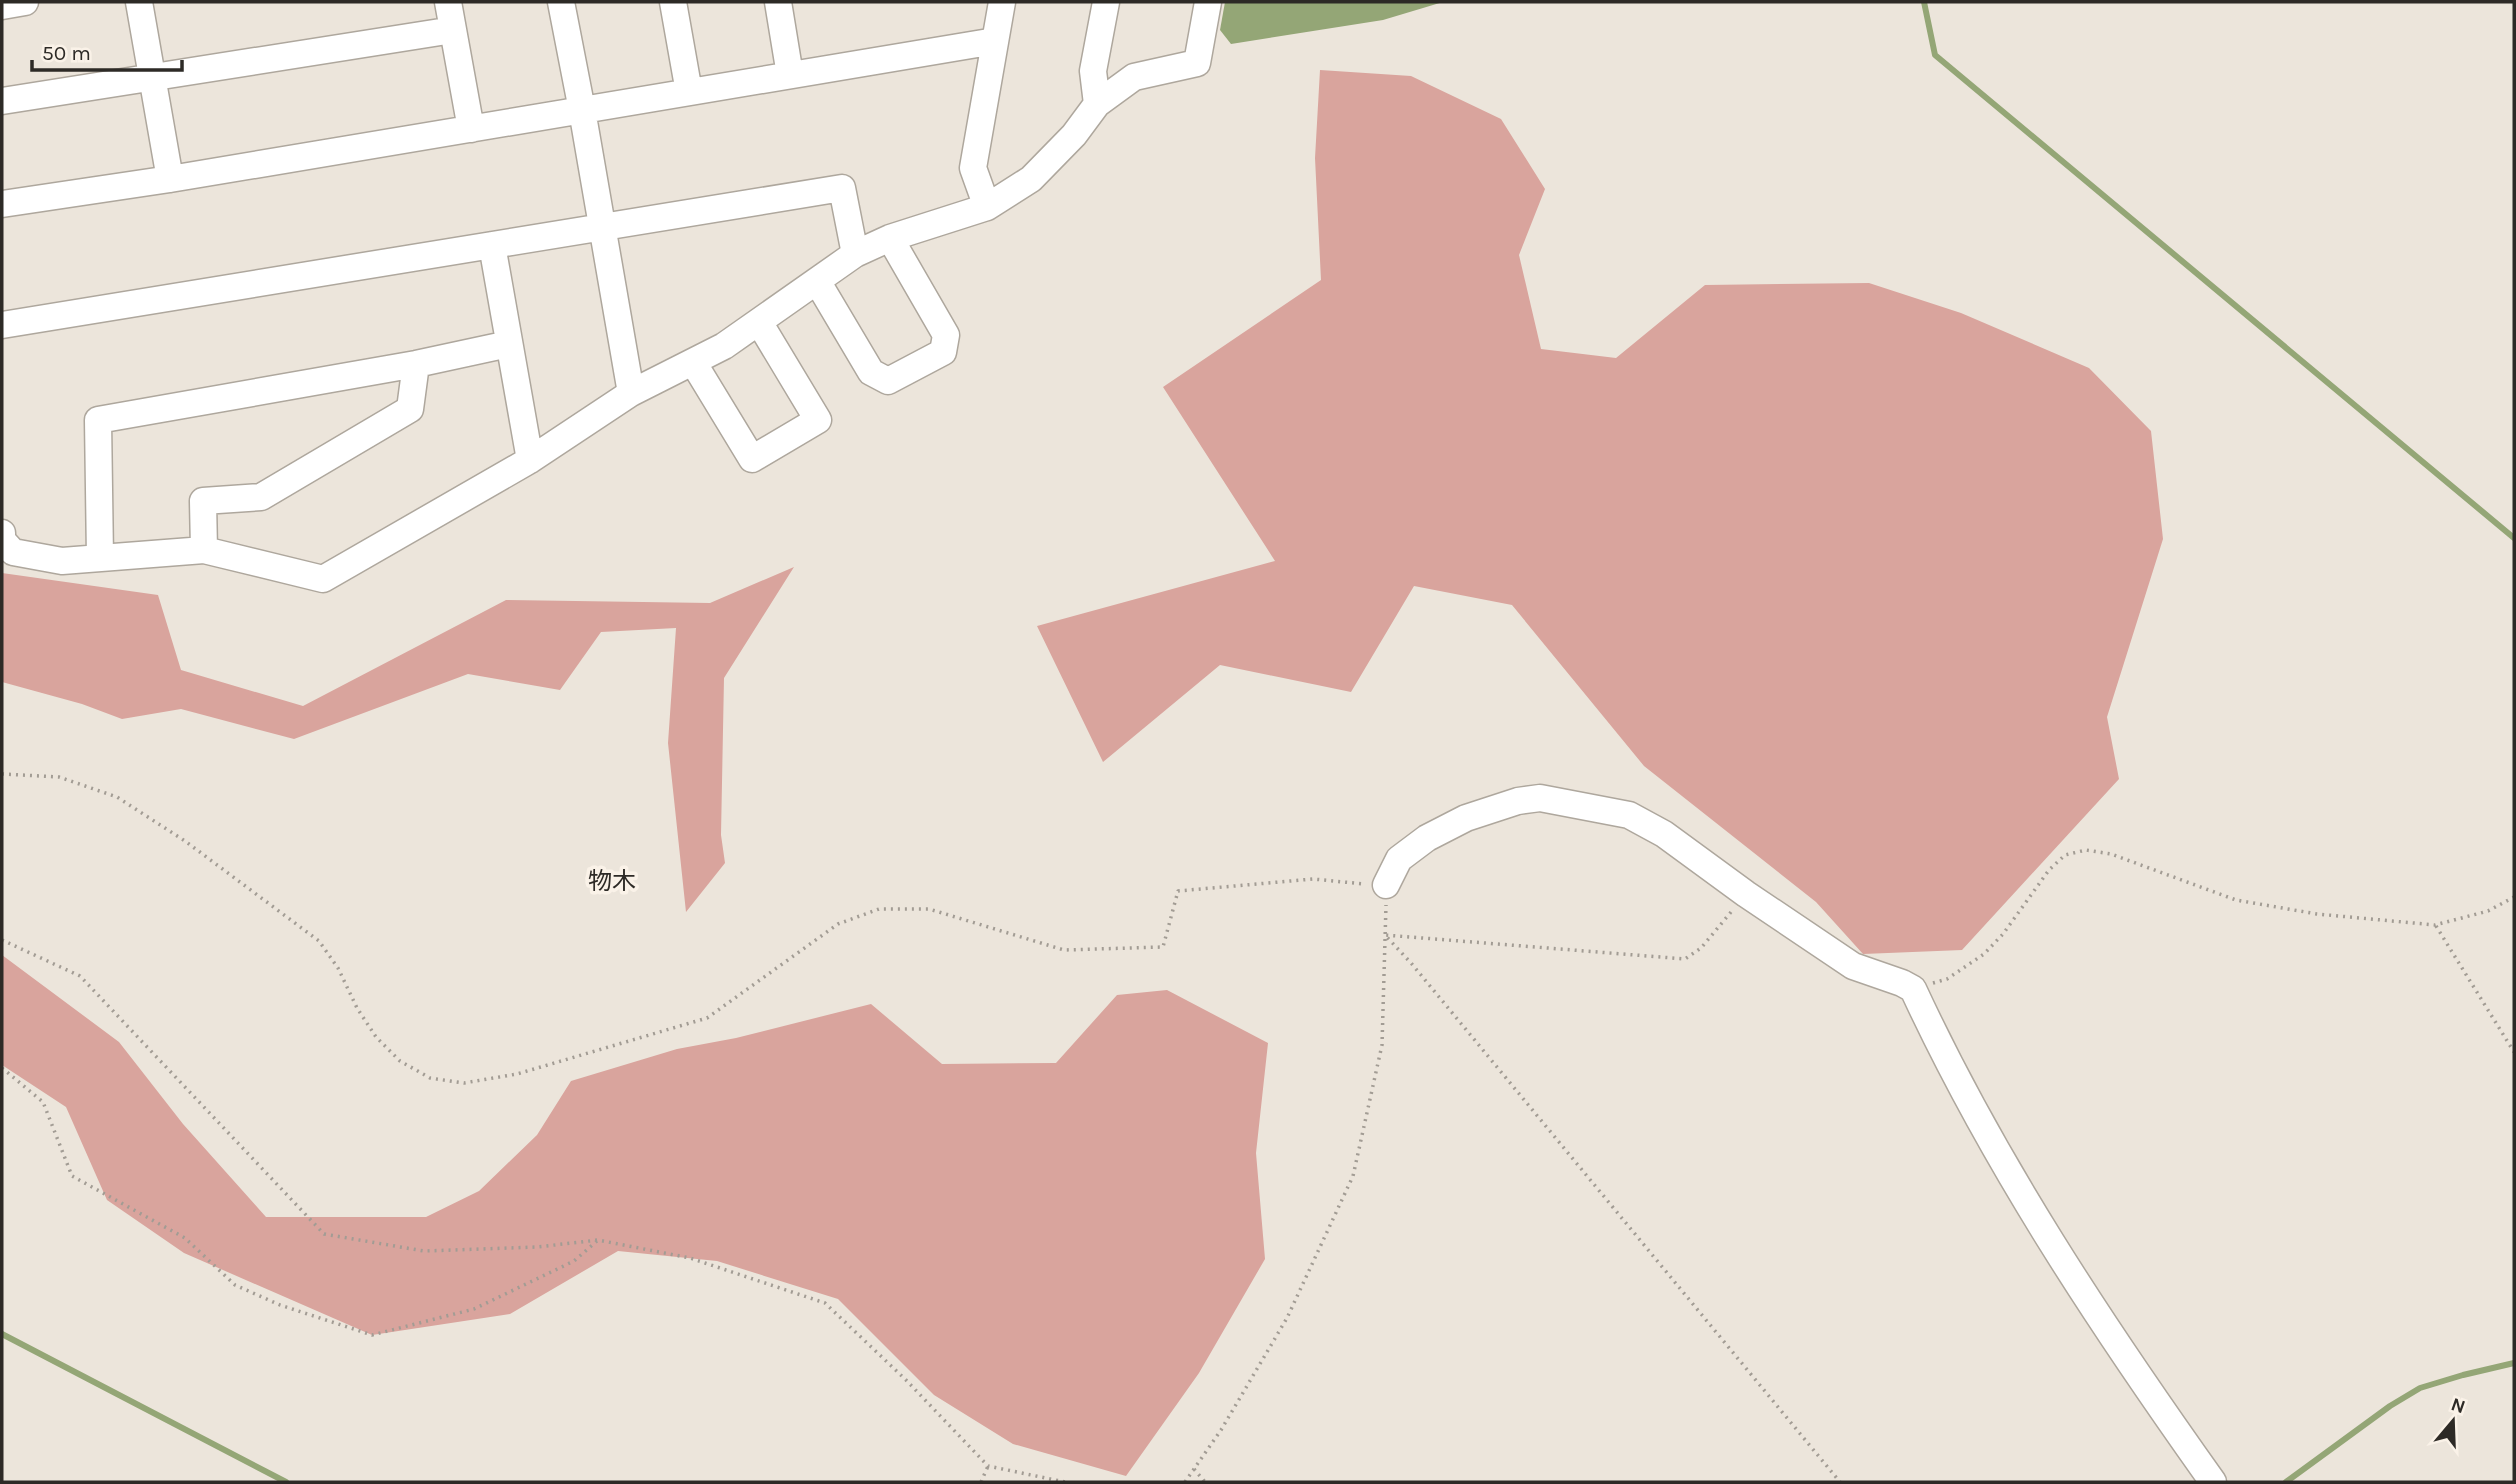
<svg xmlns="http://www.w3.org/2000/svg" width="2516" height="1484" font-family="Karla,'Noto Sans JP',sans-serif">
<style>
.green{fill:#d9a49d}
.water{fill:#94a676}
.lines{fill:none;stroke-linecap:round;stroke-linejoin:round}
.stream{stroke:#94a676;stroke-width:6}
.minor-casing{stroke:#aea79d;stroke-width:29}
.path{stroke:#a29c94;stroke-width:3.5;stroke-dasharray:2 5;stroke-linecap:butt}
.minor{stroke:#fff;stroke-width:26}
.labels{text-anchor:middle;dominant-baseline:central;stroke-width:7;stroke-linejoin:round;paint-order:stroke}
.quarter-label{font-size:24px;fill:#2d2a26;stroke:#faf2e8}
</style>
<rect width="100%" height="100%" fill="#ece5db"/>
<path class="green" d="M1320,70l91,6 90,43 44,70 -26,66 22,94 75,9 89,-73 164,-2 92,30 128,55 62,63 12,108 -56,178 12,62 -157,171 -99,4 -47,-52 -172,-136 -132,-161 -98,-19 -63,106 -131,-27 -117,97 -66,-136 238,-65 -112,-174 158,-107 -6,-122z
M794,567l-70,111 -3,157 4,28 -39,49 -18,-169 8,-115 -75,4 -41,58 -92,-16 -174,65 -113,-30 -59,10 -40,-15 -80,-22v-109l156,22 23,75 122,36 203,-106 204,3z
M2,955l117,87 64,82 83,93h160l53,-26 58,-56 34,-54 106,-32 59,-11 135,-34 71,60 114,-1 61,-68 50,-5 101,53 -12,110 9,106 -66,114 -73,103 -113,-32 -79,-49 -96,-96 -121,-38 -99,-10 -108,63 -138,21 -188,-82 -77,-53 -41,-93 -64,-42z"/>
<path class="water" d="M1225,2h218l-60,18 -152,24 -11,-14z"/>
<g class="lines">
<path class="stream" d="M1924,2l11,53 579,483
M2,1334l284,148
M2286,1482l104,-76 30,-18 43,-13 51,-12"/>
<defs>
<path id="minor" d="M139,2l31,177
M448,2l23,127
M561,2l21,108 49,283
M673,2l16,90
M778,2l12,73
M2,6l23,-4
M2,101l451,-71
M1097,104l-4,-33 13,-69
M2,204l168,-25 825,-138
M987,207l-14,-39 29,-166
M492,245l38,215
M817,281l54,91 17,9 55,-29 3,-17 -56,-97
M2,325l840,-137 13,66
M693,362l59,97 66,-39 -59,-98
M2,533v7l11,12 49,9 142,-11 119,29 207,-119 101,-67 93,-47 131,-92 35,-16 97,-31 44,-28 43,-44 23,-31 37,-27 63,-14 11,-61
M204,550l-1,-49 58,-4 149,-88 6,-45
M100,558l-2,-138 318,-56 93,-20
M1386,885l13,-26 28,-21 39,-20 52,-17 22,-3 89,17 35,19 82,60 107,72 49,17 11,6c81,175 189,337 300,493"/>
</defs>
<use href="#minor" class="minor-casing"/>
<path class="path" d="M2,774l57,3 58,20 68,44 134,100 19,27 19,40 19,29 24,24 30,17 34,5 53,-9 190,-56 131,-94 41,-15h50l135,41 99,-3 15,-56 135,-12 51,5
M1731,912l-30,36 -16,11 -300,-24 26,28 429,519
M2436,926l78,126
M2,940l78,36 244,258 100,17 113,-4 61,-7 92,18 135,45 81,77 82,86 77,16
M1933,983l14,-4 37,-25 19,-20 46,-64 16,-15 21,-5 25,4 125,46 81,14 118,11 53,-14 26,-14
M2,1068l41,34 29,74 113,62 50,47 45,20 92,30 102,-26 100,-48 23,-20
M1194,1469l11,13
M981,1482l7,-16
M1185,1482l36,-52 66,-112 66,-142 29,-131 4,-140"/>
<use href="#minor" class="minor"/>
</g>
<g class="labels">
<g class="quarter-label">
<text x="612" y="881">物木</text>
</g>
</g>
<rect width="2516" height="1484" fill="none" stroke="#2d2a26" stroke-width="7"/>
<g transform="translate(2453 1421) rotate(19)" stroke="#faf2e8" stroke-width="5" paint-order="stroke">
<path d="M0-5L12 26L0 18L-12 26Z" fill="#2d2a26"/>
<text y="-10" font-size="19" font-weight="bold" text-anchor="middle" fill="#2d2a26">N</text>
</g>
<path d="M32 60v10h150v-10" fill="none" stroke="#2d2a26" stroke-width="3.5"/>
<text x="42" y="60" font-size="21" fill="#2d2a26" stroke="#faf2e8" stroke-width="5" paint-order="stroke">50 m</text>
</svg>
